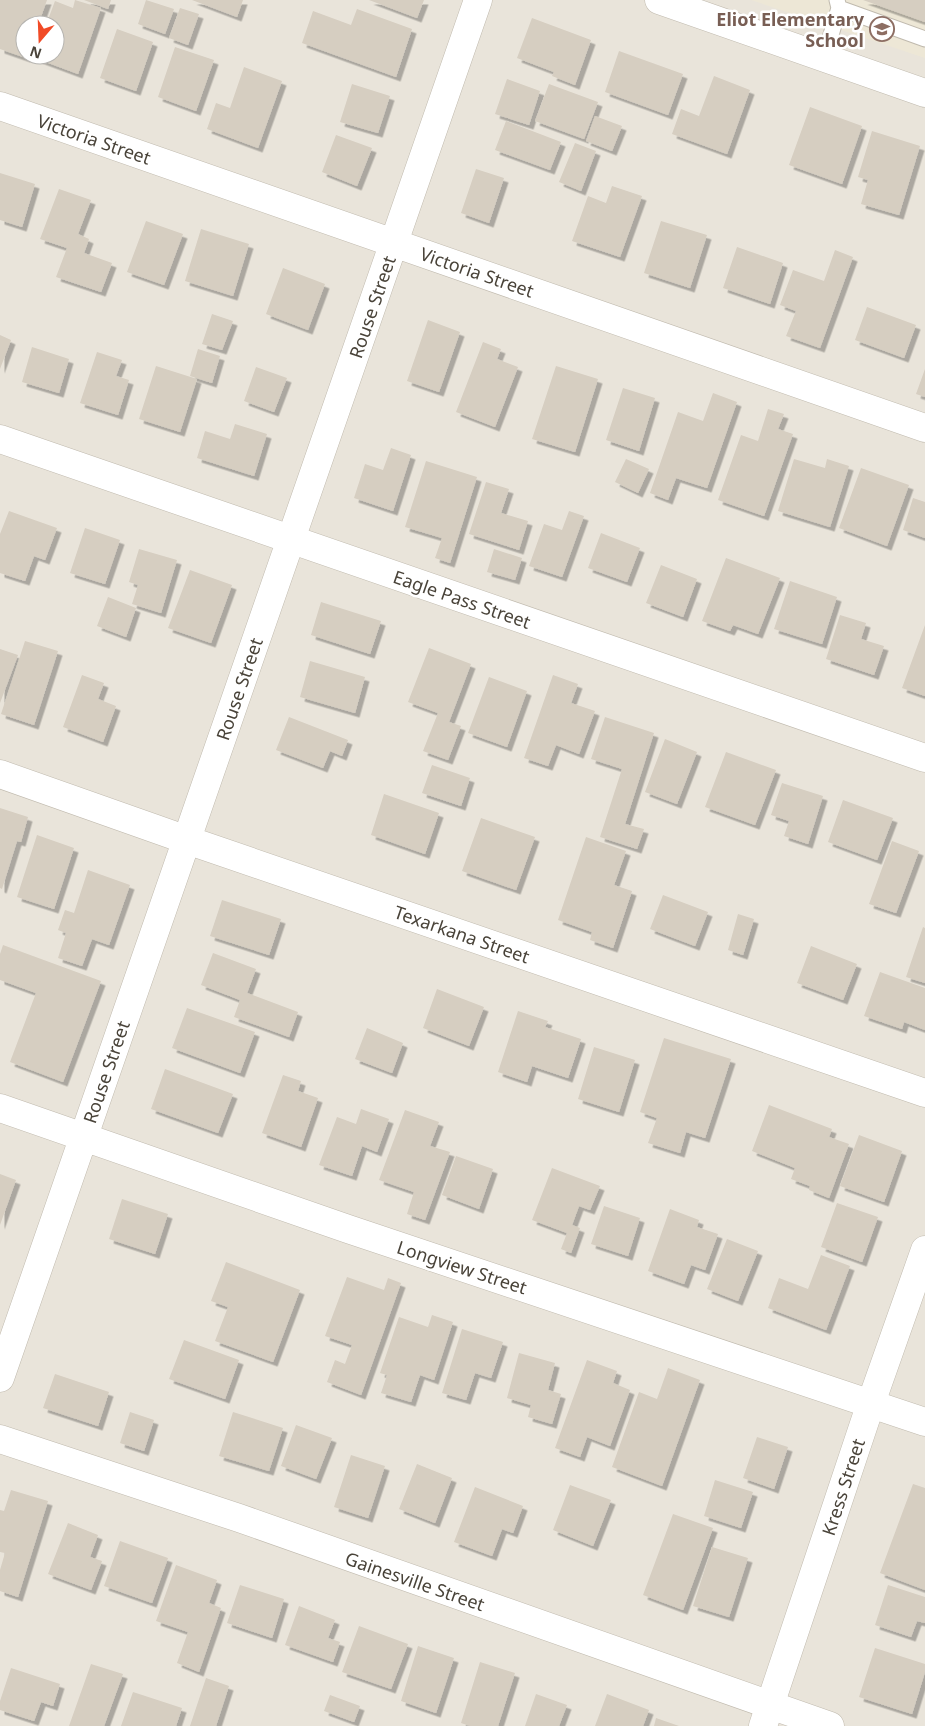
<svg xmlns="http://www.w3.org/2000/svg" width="925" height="1726" font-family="'Noto Sans',sans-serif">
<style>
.residential{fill:#e9e4da;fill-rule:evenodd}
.education{fill:#ede7d6}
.building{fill:#d6cec1;filter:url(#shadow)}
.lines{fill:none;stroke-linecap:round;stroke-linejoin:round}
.service-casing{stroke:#c0baae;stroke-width:17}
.minor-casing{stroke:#c0baae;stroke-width:29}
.tertiary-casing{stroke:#c0baae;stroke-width:29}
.service{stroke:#fff;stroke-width:15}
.minor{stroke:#fff;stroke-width:28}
.tertiary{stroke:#fff;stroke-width:28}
.labels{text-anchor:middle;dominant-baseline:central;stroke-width:5;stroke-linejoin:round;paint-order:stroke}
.education-label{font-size:18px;font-weight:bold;fill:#785e54;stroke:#fff;text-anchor:end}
.street-label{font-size:18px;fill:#494339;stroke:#fff}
</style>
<defs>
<filter id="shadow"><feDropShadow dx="4.5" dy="4.5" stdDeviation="0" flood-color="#0004"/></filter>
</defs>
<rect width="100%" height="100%" fill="#f5f2eb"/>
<path class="residential" d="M0,0h925v1726h-925zM25,25h30v30h-30z"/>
<path class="education" d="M751,0h174v58z"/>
<path class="building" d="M0,0h47l-9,25h-13l1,33 -26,-9z
M75,0l26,8 -23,66 -43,-16 1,-3h19v-30h-9l9,-24 18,7z
M84,0h27l-3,9z
M146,0l28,9 -9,25 -27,-10z
M192,0h51l-6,17z
M369,0h55l-7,18z
M863,0h62v22z
M180,8l19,6 -11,31 -19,-7z
M357,9l55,20 -16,48 -94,-34 11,-32 38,14z
M532,18l59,22 -16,45 -23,-9 2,-4 -37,-14z
M117,29l36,13 -17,49 -36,-13z
M175,47l39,13 -18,51 -38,-14z
M619,51l64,23 -15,41 -63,-23z
M244,67l38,14 -24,67 -51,-19 9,-26 14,5z
M714,76l36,14 -23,64 -55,-20 9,-25 18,7z
M507,79l33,12 -11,34 -34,-11z
M352,84l38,12 -12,37 -38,-11z
M549,84l49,18 -14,37 -49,-18z
M810,107l52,19 -20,58 -53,-19z
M595,116l27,10 -10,25 -26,-10z
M506,121l55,21 -11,28 -55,-20z
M872,131l48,15 -21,69 -38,-11 7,-24 -10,-3z
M336,135l36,13 -15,38 -35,-14z
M575,143l21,8 -15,40 -22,-9z
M476,169l28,9 -15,45 -28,-10z
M0,173l35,11 -13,43 -22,-7z
M612,186l30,10 -22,61 -48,-16 16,-45 18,7z
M59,189l32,11 -13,34 11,5 -5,14 28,10 -11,29 -45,-15 11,-29 -27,-9z
M146,221l37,13 -19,51 -37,-13z
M661,221l46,14 -17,53 -46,-15z
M201,229l48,15 -16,52 -48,-15z
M737,247l46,16 -13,41 -47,-16z
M835,250l18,7 -33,91 -34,-12 10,-25 -16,-6 13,-35 31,11z
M283,268l42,16 -17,46 -42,-16z
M867,307l49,18 -12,33 -49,-18z
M212,314l21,7 -11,29 -20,-6z
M428,320l32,12 -21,60 -32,-11z
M0,335l11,5 -11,29z
M483,342l18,7 -4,10 21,8 -23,60 -39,-15z
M32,347l37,12 -10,34 -37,-11z
M198,349l22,7 -8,27 -22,-7z
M97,352l25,8 -6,16 13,4 -11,35 -38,-12z
M156,366l41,13 -17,53 -41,-13z
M556,366l42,13 -23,73 -43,-13z
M256,367l31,11 -13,34 -30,-11z
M925,369v28l-9,-3z
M623,388l32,10 -16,53 -33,-11z
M713,393l24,9 -30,86 -31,-10 -8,22 -18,-7 28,-81 25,9z
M768,409l16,5 -6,15 15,5 -29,82 -46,-16 23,-65 17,6z
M235,424l32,10 -13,42 -57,-18 8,-27 25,8z
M391,448l20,7 -18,56 -39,-13 11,-34 18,6z
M626,459l23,10 -11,24 -23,-11z
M794,459l31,9 2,-9 22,7 -19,61 -52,-16z
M426,461l51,16 -27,86 -15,-5 7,-20 -37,-11z
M861,468l48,17 -22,61 -48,-18z
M486,482l23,7 -8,24 27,8 -9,29 -50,-16z
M913,498l12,4v36l-22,-8z
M9,511l48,17 -12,32 -11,-4 -9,25 -25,-8v-39z
M569,511l15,5 -22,61 -33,-11 15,-42 18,6z
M85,528l35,12 -15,44 -35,-11z
M601,533l39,15 -13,34 -39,-14z
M139,549l38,11 -16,53 -29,-9 6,-19 -9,-3z
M494,549l28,9 -7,22 -28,-8z
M726,558l54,20 -22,56 -25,-9 -3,6 -28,-10z
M661,565l36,14 -14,38 -37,-14z
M190,570l42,15 -21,58 -43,-15z
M790,581l47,16 -15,47 -48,-15z
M108,597l28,11 -10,29 -29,-11z
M321,602l60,19 -11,33 -59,-19z
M840,615l26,8 -5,16 23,7 -10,29 -48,-16z
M925,625v71l-23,-8z
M25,641l33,10 -24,74 -33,-11z
M429,648l42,16 -22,58 12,4 -13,34 -25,-9 15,-38 -30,-11z
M0,649l18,6 -18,48z
M310,661l55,16 -10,36 -55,-16z
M82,675l22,8 -6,16 18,7 -13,36 -40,-15z
M553,675l25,9 -7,19 24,8 -16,43 -23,-9 -8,21 -24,-8z
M489,677l38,14 -20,56 -39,-14z
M289,717l59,23 -6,16 -12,-5 -7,17 -47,-18z
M605,717l49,16 -29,91 19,5 -7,20 -37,-12 22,-68 -31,-10z
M665,739l32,13 -20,52 -32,-12z
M726,752l50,18 -21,55 -50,-18z
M432,765l38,13 -9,28 -39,-13z
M782,783l41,13 -15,48 -24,-8 5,-15 -18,-6z
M384,794l55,19 -14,41 -54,-19z
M843,800l50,18 -16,42 -49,-18z
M0,808l28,9 -7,25 -4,-1 -15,48 -2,-1z
M481,818l54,19 -19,53 -54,-19z
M37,835l37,13 -20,61 -37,-12z
M586,837l40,14 -12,34 18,6 -19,57 -23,-8 2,-8 -34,-12z
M892,841l27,10 -23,62 -27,-9z
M88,870l42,15 -21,60 -17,-6 -10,27 -24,-8 8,-25 -8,-3 7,-20 9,3z
M663,895l45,17 -13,34 -45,-17z
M222,900l59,19 -12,36 -59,-19z
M738,914l16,5 -11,36 -15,-5z
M923,927l2,1v55l-19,-6z
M3,945l98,36 -38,101 -53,-20 26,-69 -36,-13v-26z
M811,946l46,18 -14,36 -46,-17z
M213,953l43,16 -9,24 51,19 -9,25 -55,-20 6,-17 -39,-15z
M880,972l45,16v42l-21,-8 -2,7 -38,-13z
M437,989l47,18 -15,39 -46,-18z
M187,1008l68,24 -15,41 -68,-25z
M518,1011l30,10 -3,6 36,12 -13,39 -36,-12 -5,16 -29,-10z
M367,1028l36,15 -11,30 -37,-14z
M664,1038l67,21 -26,79 -19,-6 -6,21 -32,-10 9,-25 -17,-6z
M594,1047l41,13 -16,52 -41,-13z
M165,1069l68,25 -15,39 -67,-24z
M283,1075l18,6 -3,10 20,7 -17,49 -39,-14z
M769,1105l63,24 -3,8 20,7 -20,54 -20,-8 1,-4 -19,-7 4,-11 -43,-17z
M361,1109l28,10 -12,33 -15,-6 -10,30 -33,-11 18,-48 19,7z
M405,1110l34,12 -9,24 20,6 -25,68 -18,-6 7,-22 -35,-12z
M859,1135l43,16 -18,51 -44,-16z
M456,1156l37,13 -14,40 -37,-14z
M552,1168l48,18 -10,24 -11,-4 -7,19 8,3 -9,25 -10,-4 6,-16 -35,-13z
M0,1174l16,6 -16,45z
M122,1199l46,15 -13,40 -46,-15z
M837,1203l41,14 -16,45 -41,-15z
M604,1206l36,12 -12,38 -37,-12z
M670,1209l29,11 -2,7 21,7 -13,36 -14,-5 -7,19 -36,-13z
M727,1239l31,12 -20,50 -31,-12z
M821,1255l29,11 -24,64 -58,-22 11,-30 29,11z
M226,1262l74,28 -27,72 -58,-21 13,-34 -17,-6z
M347,1277l37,13 4,-12 13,5 -40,112 -34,-13 8,-22 10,4 7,-19 -27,-9z
M432,1315l21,7 -19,58 -14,-5 -9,27 -30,-9 6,-18 -7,-2 19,-56 29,10z
M462,1329l41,13 -12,36 -16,-5 -9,27 -24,-7z
M184,1340l55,20 -14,39 -56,-20z
M519,1353l36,10 -7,27 13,4 -9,30 -24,-7 3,-12 -24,-7z
M587,1360l30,11 -4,12 17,7 -20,56 -23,-9 -7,20 -25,-9z
M668,1368l32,12 -38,106 -50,-19 27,-75 18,7z
M55,1374l54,18 -11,34 -55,-18z
M130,1412l24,8 -10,31 -24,-8z
M233,1412l50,16 -14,43 -50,-15z
M296,1425l36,13 -16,41 -35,-13z
M757,1437l31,10 -14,42 -31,-11z
M351,1455l34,11 -17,52 -34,-11z
M417,1464l35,14 -17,45 -36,-14z
M715,1480l38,12 -12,36 -37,-12z
M913,1484l12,4v102l-45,-17z
M570,1485l41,15 -18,46 -40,-16z
M475,1487l48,19 -10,27 -11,-4 -10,27 -38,-14z
M11,1490l37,11 -30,96 -18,-6v-21l5,-17 -5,-1v-42l4,1z
M673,1514l40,14 -30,82 -40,-15z
M68,1523l30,12 -8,22 12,4 -11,29 -43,-16z
M120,1541l48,17 -16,45 -48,-17z
M712,1547l36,11 -19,59 -36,-11z
M176,1565l41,15 -8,23 12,5 -22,64 -22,-9 11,-31 -32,-11z
M240,1585l44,14 -12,39 -45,-15z
M888,1585l37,12v26l-8,-2 -6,16 -36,-12z
M299,1606l36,14 -7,18 12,4 -7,20 -48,-17z
M359,1626l49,18 -17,45 -49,-17z
M418,1646l36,12 -18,55 -35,-12z
M875,1648l50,16v8l-13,42 -53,-17z
M480,1662l35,11 -17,53h-28l-9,-3z
M91,1664l32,10 -19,52h-35z
M11,1668l49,16 -7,22 -12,-4 -7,19 -34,-11v-9z
M206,1678l23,8 -13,40h-26z
M133,1692l49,16 -6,18h-55z
M536,1694l31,11 -8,21h-34z
M607,1694l42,16 -6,16h-48z
M330,1695l30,11 -6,16 -30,-11z
M656,1718l23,8h-25z"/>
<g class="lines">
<defs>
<path id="service" d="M839,8l86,31
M824,58l15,-50 -2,-8"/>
<path id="minor" d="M659,0l266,93
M0,106l925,322
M0,439l925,319
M0,774l187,66 738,253
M0,1108l348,121 577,193
M0,1378l478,-1378
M0,1439l239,79 591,208"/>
<path id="tertiary" d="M763,1726l108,-323 54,-153"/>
</defs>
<use href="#service" class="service-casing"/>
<use href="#minor" class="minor-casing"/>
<use href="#tertiary" class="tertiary-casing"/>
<use href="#service" class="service"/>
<use href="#minor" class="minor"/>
<use href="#tertiary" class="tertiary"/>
</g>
<defs>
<symbol id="school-ring" viewBox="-11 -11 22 22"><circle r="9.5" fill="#fff" stroke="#8d6e63" stroke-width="1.5"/><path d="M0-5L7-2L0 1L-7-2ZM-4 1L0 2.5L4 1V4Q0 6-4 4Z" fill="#8d6e63"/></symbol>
</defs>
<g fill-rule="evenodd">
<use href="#school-ring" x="868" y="15" width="28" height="28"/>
</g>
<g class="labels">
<g class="education-label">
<text x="864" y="19">Eliot Elementary<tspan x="864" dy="21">School</tspan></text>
</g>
<g class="street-label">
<text transform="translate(94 139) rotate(19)">Victoria Street</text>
<text transform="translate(477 272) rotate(19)">Victoria Street</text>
<text transform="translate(372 307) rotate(-71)">Rouse Street</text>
<text transform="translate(462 599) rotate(19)">Eagle Pass Street</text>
<text transform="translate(239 689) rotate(-71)">Rouse Street</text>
<text transform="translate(462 934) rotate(19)">Texarkana Street</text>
<text transform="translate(106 1072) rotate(-71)">Rouse Street</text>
<text transform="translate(462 1267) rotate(18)">Longview Street</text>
<text transform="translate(843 1487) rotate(-72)">Kress Street</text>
<text transform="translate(415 1581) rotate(19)">Gainesville Street</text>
</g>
</g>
<g transform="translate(40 40) rotate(199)"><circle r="24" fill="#ffffff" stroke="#b6b4b0"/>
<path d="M0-4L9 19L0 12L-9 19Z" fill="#f14a26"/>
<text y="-8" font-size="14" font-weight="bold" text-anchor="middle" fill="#494339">N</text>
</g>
</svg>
